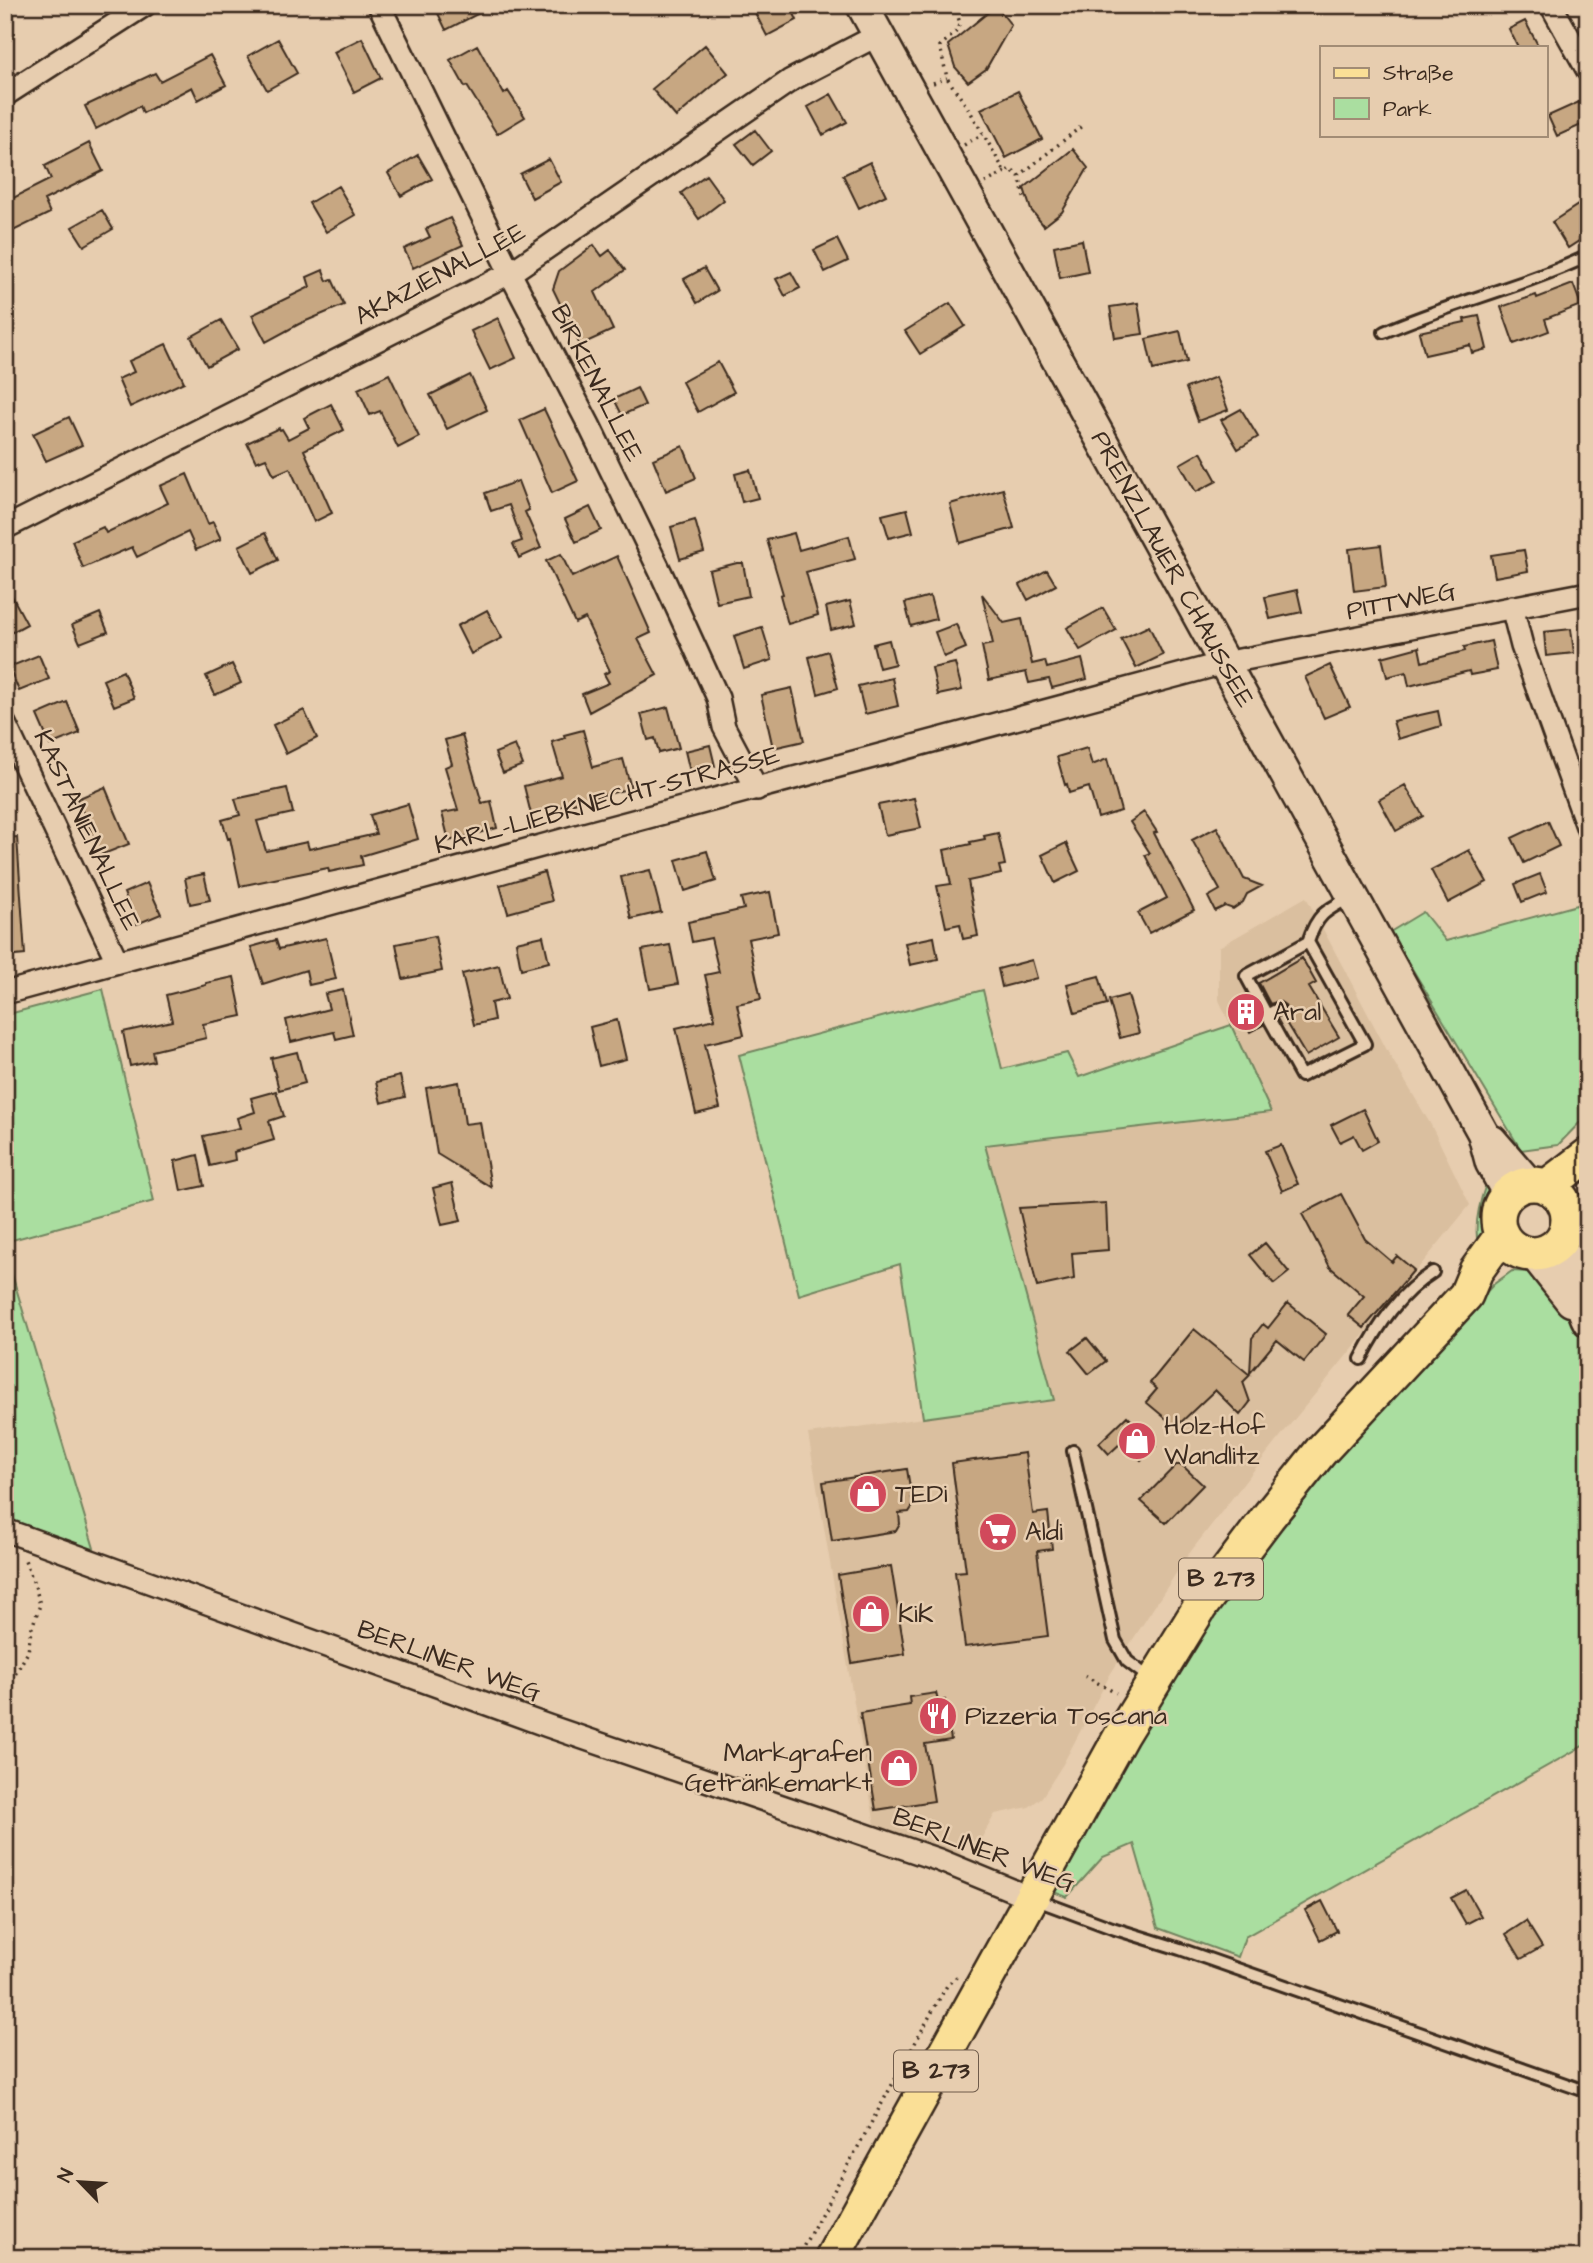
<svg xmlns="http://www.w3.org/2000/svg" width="1593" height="2263" font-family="'Architects Daughter',sans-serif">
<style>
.built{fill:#dabf9f}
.green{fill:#aadea0;stroke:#72845f;stroke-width:2}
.building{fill:#c7a782;stroke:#3b2a1e;stroke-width:2}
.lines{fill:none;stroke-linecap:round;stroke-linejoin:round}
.lane-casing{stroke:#3b2a1e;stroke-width:16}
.street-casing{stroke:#3b2a1e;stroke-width:26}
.secondary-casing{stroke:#3b2a1e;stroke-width:35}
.primary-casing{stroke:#3b2a1e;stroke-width:38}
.path{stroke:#3b2a1e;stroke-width:3.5;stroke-dasharray:2 5;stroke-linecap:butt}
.lane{stroke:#e7cdaf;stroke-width:10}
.street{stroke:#e7cdaf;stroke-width:21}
.secondary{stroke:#e7cdaf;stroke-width:30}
.primary{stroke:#fadf96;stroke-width:33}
.labels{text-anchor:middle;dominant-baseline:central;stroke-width:5;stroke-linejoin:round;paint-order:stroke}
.shield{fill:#e7cdaf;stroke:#6f5b4a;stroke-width:2}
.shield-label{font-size:24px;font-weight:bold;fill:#3b2a1e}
.street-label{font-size:26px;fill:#3b2a1e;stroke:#e7cdaf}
.poi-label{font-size:26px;fill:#3b2a1e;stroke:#e7cdaf;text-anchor:start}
</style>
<rect width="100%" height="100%" fill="#e7cdaf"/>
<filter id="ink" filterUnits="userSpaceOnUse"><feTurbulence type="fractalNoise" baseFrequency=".0143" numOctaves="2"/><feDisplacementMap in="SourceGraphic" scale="14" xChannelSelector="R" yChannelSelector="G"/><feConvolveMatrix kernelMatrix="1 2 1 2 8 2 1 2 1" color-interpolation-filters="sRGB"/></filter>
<g filter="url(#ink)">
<path class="built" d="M1306,897l83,157 42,71 39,80 -195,238 -87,112 -77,118 -48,91 -21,33 -13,10 -34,7 -18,32 -18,-8 3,24 -86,-31 -68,-397 246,-34 -69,-255 285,-33 -51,-112v-53z"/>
<path class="green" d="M1588,902v212l-30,31 -37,5 -131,-218 33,-20 23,29z
M103,989l51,212 -149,41v-227z
M983,990l19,79 65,-16 12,24 152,-52 40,87 -286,33 69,255 -131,18 -23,-154 -101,31 -60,-240z
M1486,1184l11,11 -6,19v10l-13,20c-4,-18 2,-43 8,-60z
M5,1251l91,304 -91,-32z
M1512,1271l17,1 16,8 43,68v395l-343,194 -7,20 -80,-29 -24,-84 -31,13 -36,40 -19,-7 92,-169 118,-173 81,-99 155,-165z"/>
<path class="building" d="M434,5h61l-49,25z
M751,5h39l7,15 -30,16z
M996,6l15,19 -25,44 -18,13 -13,-15 -7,-22z
M1525,21l14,26h-21l-9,-18z
M362,38l19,40 -27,14 -20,-40z
M278,39l19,34 -30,17 -19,-34z
M477,45l27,49 4,-3 17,26 -28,17 -30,-48 -2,1 -15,-27z
M705,45l23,28 -52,44 -24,-28z
M210,55l16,30 -28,15 -6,-13 -49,26 -3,-7 -44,23 -11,-23 70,-33 5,8z
M1018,91l24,48 -36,19 -25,-49z
M831,94l16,28 -24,13 -15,-28z
M1579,102l9,20 -31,14 -9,-20z
M755,130l16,21 -18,14 -17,-21z
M89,143l14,28 -59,29 6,13 -45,22v-33l46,-23 -6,-13z
M1073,149l15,19 -26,44 -18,14 -13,-16 -7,-22z
M418,155l14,24 -31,17 -13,-23z
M549,159l12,23 -29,16 -12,-24z
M870,162l16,33 -27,13 -16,-33z
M706,175l18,25 -25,19 -18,-26z
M338,186l17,29 -29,17 -17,-29z
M1581,203l7,11v21l-20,13 -16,-26z
M102,210l11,19 -29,17 -12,-19z
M450,218l13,27 -50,23 -9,-19 26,-12 -4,-8z
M837,239l11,22 -23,11 -11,-22z
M1082,240l6,32 -28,6 -6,-32z
M594,245l8,11 8,-6 15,20 -30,22 18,38 -33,15 -27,-56 6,-18z
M704,268l13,23 -20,12 -13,-24z
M323,270l4,11 5,-2 12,26 -45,19 -33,18 -14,-27 58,-28 -3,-10z
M791,272l9,16 -15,8 -9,-17z
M1573,284l8,21 -36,14 4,12 -35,13 -13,-37 35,-12 1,3z
M950,303l15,23 -45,28 -15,-23z
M1138,303l5,31 -28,4 -5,-31z
M1479,316l8,33 -15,4 -2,-8 -45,10 -6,-23 46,-10 -1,-3z
M498,318l18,40 -26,12 -19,-39z
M221,320l17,29 -31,17 -16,-29z
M1180,331l7,31 -34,8 -7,-31z
M166,344l18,38 -54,25 -12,-28 16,-7 -5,-11z
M718,362l16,30 -36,20 -16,-30z
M389,374l30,63 -21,11 -18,-37 -10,4 -12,-26z
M470,375l17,35 -40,19 -17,-34z
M1216,377l12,33 -30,11 -12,-33z
M637,388l8,17 -23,10 -8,-16z
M331,404l13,26 -40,20 28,63 -18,9 -24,-54 -16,7 -8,-17 -10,4 -9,-19 32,-15 1,2 2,-1 6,10 21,-11 -5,-10z
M544,409l34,72 -26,12 -32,-73z
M1241,409l17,28 -20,12 -17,-29z
M69,417l13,28 -36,16 -13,-27z
M683,446l13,32 -30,13 -13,-32z
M1201,452l16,29 -21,11 -16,-28z
M750,470l8,28 -16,4 -7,-28z
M187,474l21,50 5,-2 8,17 -25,11 -8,-18 -51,25 -5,-10 -49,21 -11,-27 31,-14 3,6 62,-30 -8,-17z
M518,481l11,29 -4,2 16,36 -22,10 -6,-14 9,-3 -13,-36 -18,6 -6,-18z
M1003,489l11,39 -54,15 -10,-39z
M590,507l11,23 -25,12 -11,-23z
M907,509l6,23 -24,6 -7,-23z
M695,520l9,32 -24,7 -9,-32z
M265,533l13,27 -26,13 -13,-27z
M794,533l5,17 50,-14 6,23 -49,13 12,43 -30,9 -8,-29 3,-1 -16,-54z
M1381,545l5,42 -32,4 -5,-42z
M1524,550l4,21 -33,6 -4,-22z
M561,554l11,23 45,-21 34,77 -13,6 19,36 -68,37 -7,-18 27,-11 -5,-9 6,-3 -25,-53 -10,5 -29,-62z
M737,563h6l6,33 -32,7 -8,-33z
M1047,570l9,15 -28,15 -8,-15z
M5,583l22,41 -22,12z
M1297,590l5,22 -32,7 -5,-22z
M982,594l22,29 18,-4 10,45 13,-3 2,7 35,-9 5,20 -35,9 -3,-9 -20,4 -3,-11 -37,8 -7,-34 11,-2z
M930,596l6,23 -25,7 -6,-23z
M850,601l6,23 -25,6 -5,-23z
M1103,608l13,22 -36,20 -13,-22z
M487,610l15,28 -31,16 -14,-28z
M100,613l8,19 -28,11 -8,-18z
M956,624l10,24 -22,9 -9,-25z
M1149,626l14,29 -27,13 -15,-29z
M762,627l10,33 -28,9 -10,-33z
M1571,629l3,24 -28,3 -2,-24z
M889,640l6,24 -16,4 -6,-24z
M1491,641l6,29 -27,5 -1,-4 -60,15 -3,-14 -19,5 -5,-20 37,-10 3,15 43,-11 -1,-4z
M828,651l10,37 -20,6 -9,-37z
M39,655l10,24 -30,12 -10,-24z
M955,663l7,27 -24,5 -6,-27z
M232,664l9,19 -26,12 -9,-19z
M1330,665l20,42 -26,11 -19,-41z
M123,671l11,27 -20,8 -11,-26z
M892,678l6,28 -33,8 -7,-28z
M792,688l12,53 -31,7 -12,-53z
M67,702l13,31 -30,12 -13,-30z
M668,707l11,41 -20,5 -4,-15 -7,2 -7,-26z
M304,710l13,28 -31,16 -13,-29z
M1438,711l3,15 -43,13 -5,-18z
M583,730l10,37 30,-8 8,29 -100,26 -7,-28 38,-10 -10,-34 13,-4 -1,-3z
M462,735l20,68 9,-2 6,27 -48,13 -7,-28 16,-3 -13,-43 7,-3 -7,-24z
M515,745l8,20 -20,8 -8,-20z
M710,745l5,21 -25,6 -5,-21z
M1087,748l5,17 15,-6 14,52 -23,7 -9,-31 -20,6 -2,-9 -2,1 -8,-28z
M1405,785l18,31 -27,15 -17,-31z
M105,787l24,57 -28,11 -24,-56z
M287,788l6,25 -36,8 9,30 41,-9 2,7 67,-15 -6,-19 38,-11 10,35 -57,17 2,9 -34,7 -1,-4 -88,18 -10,-48 -2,1 -6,-19 18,-5 -5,-16z
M914,798l7,30 -36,7 -7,-30z
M1144,812l13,20 -3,1 40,77 -45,23 -11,-20 29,-15 -22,-43 5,-2 -20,-31z
M1548,821l11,25 -35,17 -12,-25z
M1217,827l27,52 18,7 -15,8 -4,8 -10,7 -8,-3 -10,5 -7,-14 12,-7 -28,-50z
M998,833l7,32 -6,1 2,8 -33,7 10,55 -15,3 -3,-15 -14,3 -9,-41 14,-2 -7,-34 27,-6 -1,-2 15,-3 -1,-3z
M17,837l8,118 -20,2v-119z
M1066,843l13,28 -24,12 -13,-28z
M1469,850l18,32 -39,21 -17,-33z
M707,851l9,30 -31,10 -9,-31z
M650,870l11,42 -30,7 -10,-42z
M544,872l8,29 -44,12 -8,-28z
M204,874l6,26 -20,4 -5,-26z
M1540,874l7,18 -25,10 -7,-18z
M147,883l14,31 -24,10 -13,-31z
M770,892l8,41 -30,6 13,60 -24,5 7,31 -39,9 15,64 -24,6 -20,-86 39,-9 -10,-44 14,-3 -8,-34 -19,4 -4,-20 56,-13 -3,-11z
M435,936l7,35 -39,8 -7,-35z
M543,936l6,26 -28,7 -5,-27z
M934,937l4,22 -28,6 -5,-22z
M326,938l10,41 -27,6 -3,-15 -43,14 -12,-37 25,-7 3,9z
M670,945l8,39 -28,5 -8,-39z
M1302,958l14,25 -7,4 30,50 -33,19 -24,-40 4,-6 -1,-5 -6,-4 -9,3 -11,-21z
M1032,960l5,18 -35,9 -4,-18z
M499,965l8,34 -16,4 3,17 -20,5 -12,-51z
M1099,976l8,28 -32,9 -8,-29z
M234,977l8,39 -39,8 3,14 -54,13 2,10 -24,5 -7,-34 49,-11 -6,-26 40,-10v-2z
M343,990l10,45 -17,4 -2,-7 -43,10 -5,-22 43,-11 -4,-15z
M1247,994l16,31 -13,7 -3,-6 -6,3 -8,-15 6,-3 -5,-9z
M1128,995l11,38 -19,5 -11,-38z
M617,1020l9,39 -27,7 -9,-39z
M297,1052l8,31 -26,7 -8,-32z
M400,1076l5,21 -24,6 -5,-21z
M459,1082l6,42 15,-2 11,65 -54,-33 -11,-66z
M276,1091l8,25 -15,5 5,19 -40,12 1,8 -25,6 -7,-30 37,-8 -3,-10 18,-6 -4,-14z
M1363,1109l15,32 -16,9 -8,-15 -14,7 -9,-17z
M1281,1145l17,39 -16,7 -17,-40z
M198,1155l6,31 -23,5 -6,-30z
M452,1183l9,38 -19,4 -9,-37z
M1341,1194l24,45 27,23 5,-6 17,14 -50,58 -16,-13 16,-19 -34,-29 -28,-53z
M1106,1203l2,47 -36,3 2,26 -37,8 -18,-79z
M1265,1243l24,29 -15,12 -24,-29z
M1288,1303l38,31 -22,28 -27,-22 -27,33 2,-35 11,-14 5,4z
M1194,1329l56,46 -7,7 7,20 -10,13 -25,-25 -39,37 -30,-25 11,-13 -7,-6z
M1087,1338l19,23 -17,13 -19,-23z
M1127,1416l29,30 -15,14 -18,-19 -14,13 -10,-11z
M1025,1453l8,61 15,-2 4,37 -15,2 11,85 -83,11 -10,-75 11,-1 -14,-108z
M1176,1465h6l21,20 -37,38 -25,-22z
M907,1469l6,37 -4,6 -10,1 1,11 -4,7 -64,10 -9,-59z
M891,1566l14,88 -53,9 -14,-88z
M936,1693l2,8 7,-1 6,40 -26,4 9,57 -58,9 -16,-97 50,-8 -1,-8z
M1466,1890l15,26 -15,8 -15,-26z
M1322,1901l15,30 -17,9 -15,-30z
M1526,1921l16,26 -21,12 -15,-25z"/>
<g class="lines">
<defs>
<path id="lane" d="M1384,332c66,-29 138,-45 204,-76
M1308,942c9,-28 18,-32 43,-45
M1267,1015l34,61 64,-32 -57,-102 -62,34 21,39 11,-6
M1361,1359c18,-35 39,-66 72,-87
M1073,1451l42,189 12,21 25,19
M1034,1899l78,29 68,21 408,143"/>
<path id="street" d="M379,5l131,268 79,152 72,148 57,125 6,29 33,62
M1551,5l37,66
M5,95l140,-90
M5,528l505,-255 281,-193 89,-46
M1512,607l10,39 66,183
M5,724l112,237
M5,993l576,-158 643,-172 364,-70
M5,1530l543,196 391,134 92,38"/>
<g id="secondary">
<path id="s1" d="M862,5l621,1128 8,30 18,32"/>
<path d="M1492,1141l38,44"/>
<path d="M1561,1241c2,18 11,31 17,48 3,11 4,22 10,32"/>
<path d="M1534,1254l37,47"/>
</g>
<path id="primary" d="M1498 1219a35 35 0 1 1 70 0a35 35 0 1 1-70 0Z
M1546,1187l42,-32
M832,2258l290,-524 78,-127 68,-90 53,-66 145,-156 10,-24 26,-36"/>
</defs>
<use href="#lane" class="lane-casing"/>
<use href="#street" class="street-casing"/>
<use href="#secondary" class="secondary-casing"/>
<use href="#primary" class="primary-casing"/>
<path class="path" d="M954,5l6,18 -4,9 -16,14 7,32 23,33 35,61 5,-3 9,7 6,25
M933,83l14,-5
M964,145l19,-11
M1019,176l64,-51
M985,183l20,-11
M1085,1676l31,17
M5,1692l23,-40 3,-22 9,-25 -4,-16 -11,-29 1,-3
M797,2258l140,-255 11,-19 11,-9"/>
<use href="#lane" class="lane"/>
<use href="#street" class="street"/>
<use href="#secondary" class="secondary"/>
<use href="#primary" class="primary"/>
</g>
</g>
<defs>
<symbol id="building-disc" viewBox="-11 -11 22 22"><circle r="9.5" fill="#d1495b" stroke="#e7cdaf"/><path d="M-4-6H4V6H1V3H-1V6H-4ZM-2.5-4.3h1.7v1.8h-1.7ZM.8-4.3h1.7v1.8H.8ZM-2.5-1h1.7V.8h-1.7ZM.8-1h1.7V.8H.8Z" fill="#fff"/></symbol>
<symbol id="shop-disc" viewBox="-11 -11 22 22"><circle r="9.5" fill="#d1495b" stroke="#e7cdaf"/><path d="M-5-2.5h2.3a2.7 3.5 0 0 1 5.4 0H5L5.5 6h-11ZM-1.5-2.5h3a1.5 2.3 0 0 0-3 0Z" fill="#fff"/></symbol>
<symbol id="supermarket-disc" viewBox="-11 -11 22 22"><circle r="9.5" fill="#d1495b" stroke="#e7cdaf"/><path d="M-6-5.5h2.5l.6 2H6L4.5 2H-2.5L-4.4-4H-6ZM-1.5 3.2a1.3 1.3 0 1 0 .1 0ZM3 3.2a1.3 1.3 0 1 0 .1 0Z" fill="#fff"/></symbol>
<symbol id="restaurant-disc" viewBox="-11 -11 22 22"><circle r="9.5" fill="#d1495b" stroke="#e7cdaf"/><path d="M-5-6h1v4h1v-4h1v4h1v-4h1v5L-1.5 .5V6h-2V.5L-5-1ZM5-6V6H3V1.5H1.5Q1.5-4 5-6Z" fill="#fff"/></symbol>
</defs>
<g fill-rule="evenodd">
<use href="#building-disc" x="1224" y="990" width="44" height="44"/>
<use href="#shop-disc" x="1115" y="1419" width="44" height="44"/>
<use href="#shop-disc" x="846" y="1472" width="44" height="44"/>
<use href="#supermarket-disc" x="976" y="1510" width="44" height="44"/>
<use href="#shop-disc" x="849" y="1592" width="44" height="44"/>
<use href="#restaurant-disc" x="916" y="1694" width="44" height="44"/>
<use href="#shop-disc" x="877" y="1746" width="44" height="44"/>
</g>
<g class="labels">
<g class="shield">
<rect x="1179" y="1558.5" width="84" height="41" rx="5"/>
<rect x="894" y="2050.5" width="84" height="41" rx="5"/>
</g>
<g class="shield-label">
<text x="1221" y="1579">B 273</text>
<text x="936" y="2071">B 273</text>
</g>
<g class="street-label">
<text transform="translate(440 274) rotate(-28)">AKAZIENALLEE</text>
<text transform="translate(597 383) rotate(63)">BIRKENALLEE</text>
<text stroke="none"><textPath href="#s1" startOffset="644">PRENZLAUER CHAUSSEE</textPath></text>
<text transform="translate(1401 601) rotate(-11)">PITTWEG</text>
<text transform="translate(607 800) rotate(-15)">KARL-LIEBKNECHT-STRASSE</text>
<text transform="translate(87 830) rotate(65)">KASTANIENALLEE</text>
<text transform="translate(449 1661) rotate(20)">BERLINER WEG</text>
<text transform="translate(984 1850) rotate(21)">BERLINER WEG</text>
</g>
<g class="poi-label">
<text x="1273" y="1012">Aral</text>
<text x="1164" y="1426">Holz-Hof<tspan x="1164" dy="30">Wandlitz</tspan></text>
<text x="895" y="1494">TEDi</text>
<text x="1025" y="1532">Aldi</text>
<text x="898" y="1614">KiK</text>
<text x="965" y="1716">Pizzeria Toscana</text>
<text x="872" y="1753" text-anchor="end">Markgrafen<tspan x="872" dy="30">Getränkemarkt</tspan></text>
</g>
</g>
<rect width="1593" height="2263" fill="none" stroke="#e7cdaf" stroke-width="28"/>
<rect x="14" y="14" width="1565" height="2235" fill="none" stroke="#3b2a1e" stroke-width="2.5" filter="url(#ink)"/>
<rect x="1320" y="46" width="228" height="91" fill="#e7cdaf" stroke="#a28c75" stroke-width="2"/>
<rect x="1334" y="68" width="35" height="10" fill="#fadf96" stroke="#a28c75" stroke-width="2"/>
<text x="1383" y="80" font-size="21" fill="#3b2a1e">Straße</text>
<rect x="1334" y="98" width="35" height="21" fill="#aadea0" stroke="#a28c75" stroke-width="2"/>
<text x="1383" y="116" font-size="21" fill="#3b2a1e">Park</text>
<g transform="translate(80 2182) rotate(295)" stroke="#e7cdaf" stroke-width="5" paint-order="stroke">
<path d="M0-5L12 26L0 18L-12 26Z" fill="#3b2a1e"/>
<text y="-10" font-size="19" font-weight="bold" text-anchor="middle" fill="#3b2a1e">N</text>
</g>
</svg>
